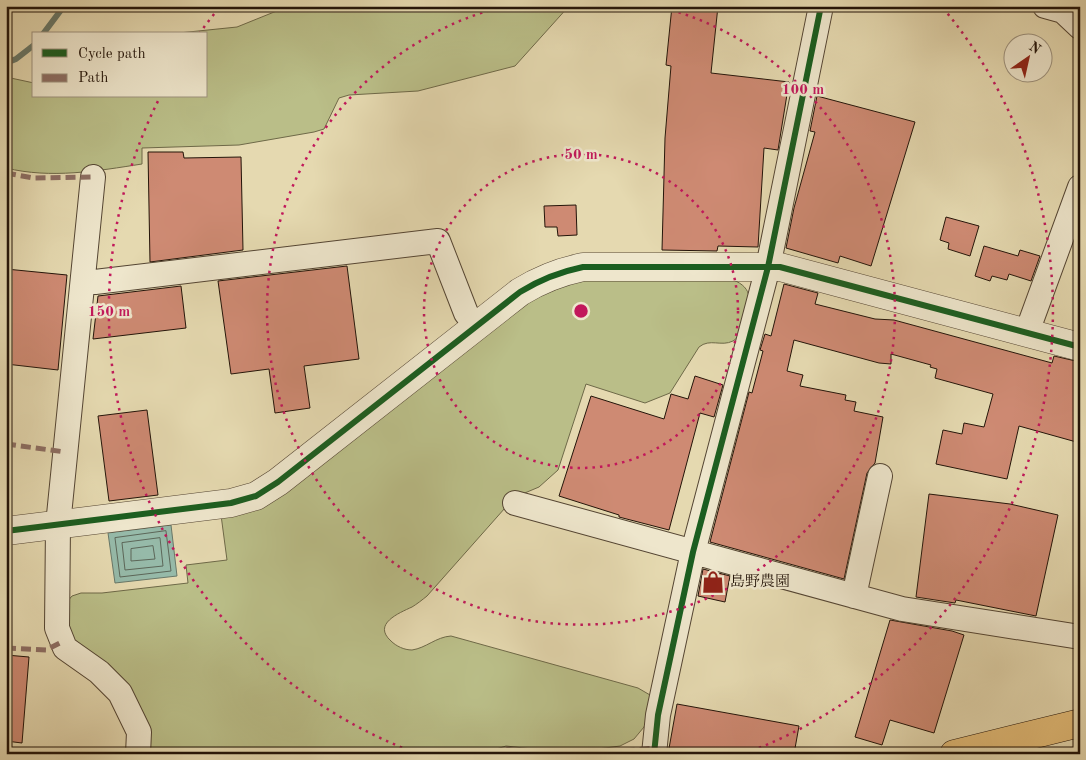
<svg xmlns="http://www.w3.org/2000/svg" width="1086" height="760" font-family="'Old Standard TT','Noto Serif JP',serif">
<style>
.green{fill:#babe88;stroke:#6e6948}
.water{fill:#96baa9;stroke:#687869}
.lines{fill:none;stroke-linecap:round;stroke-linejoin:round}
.shore{stroke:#5c6759;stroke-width:1}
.stream{stroke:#687869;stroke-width:6}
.building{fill:#ce8a73;stroke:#231409}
.minor-casing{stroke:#544533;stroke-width:26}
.tertiary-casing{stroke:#544533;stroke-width:29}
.primary-casing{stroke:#231409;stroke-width:29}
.minor{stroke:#eee6cc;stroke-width:24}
.tertiary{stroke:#eee6cc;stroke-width:28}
.primary{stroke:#e2bc78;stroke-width:28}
.quiet{stroke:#8d6e63;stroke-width:5;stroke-dasharray:10 5;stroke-linecap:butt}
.cycleway-casing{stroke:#eee6cc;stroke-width:9}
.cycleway{stroke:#1b5e20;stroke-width:6}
.ring{fill:none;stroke:#c2185b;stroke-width:2.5;stroke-dasharray:2.5 5}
.labels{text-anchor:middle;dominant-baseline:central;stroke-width:5;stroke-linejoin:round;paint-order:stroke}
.poi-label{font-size:15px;fill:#231409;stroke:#eee6cc;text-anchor:start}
.centre{fill:#c2185b;stroke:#eee6cc;stroke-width:2.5}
.ring-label{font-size:15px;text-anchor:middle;font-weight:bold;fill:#c2185b;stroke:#eee6cc;stroke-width:5;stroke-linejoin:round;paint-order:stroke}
</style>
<rect width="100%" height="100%" fill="#e5d9b0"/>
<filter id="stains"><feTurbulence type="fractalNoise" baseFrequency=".004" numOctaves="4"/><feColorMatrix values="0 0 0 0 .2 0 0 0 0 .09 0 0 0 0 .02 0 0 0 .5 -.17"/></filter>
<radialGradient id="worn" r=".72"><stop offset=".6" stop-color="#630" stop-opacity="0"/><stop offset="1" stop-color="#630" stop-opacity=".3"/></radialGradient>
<path class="green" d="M289,6h280l-54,60 -97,25 -69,4 -10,3 -15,31 -10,3 -75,13 -97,3v16c-45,7 -91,15 -136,4v-91l28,6v13h172v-62h-37l68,-7z
M585,278h143c25,8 24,21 17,43 -3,7 -5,16 -12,20 -12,6 -23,-3 -34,6l-29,46 -25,10 -59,-19 -28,86 -19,17 -19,8 -15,13 -78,88c-5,4 -10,8 -15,11 -13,6 -40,17 -21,34 5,5 13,9 21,9 14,-2 24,-13 39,-14l187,52 12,7 2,10 -8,22 -10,12 -14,7 -52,7 -62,-7 -26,8h-335l1,-6 -76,-104 -4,-41 6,-7 9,-3h21l86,-10 -2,-18 41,-5 -6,-45 305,-214z"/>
<path class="water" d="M171,525l6,51 -62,7 -7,-50z"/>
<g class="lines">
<path class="shore" d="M166,531l5,40 -51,6 -5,-39z
M160,538l3,28 -38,4 -3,-27z
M153,546l2,13 -24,2v-12z"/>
<path class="stream" d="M43,34l21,-28
M6,63l10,-4 18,-14"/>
</g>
<path class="building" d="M672,6h46l-7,67 78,9 -11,68 -14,-2 -6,99 -40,-1 -1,5 -55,-1 3,-112 6,-72 -5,-1z
M817,96l98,26 -44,144 -31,-10 -2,7 -52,-15 8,-40 21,-76 -5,-1z
M148,152h35l1,6 57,-1 2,93 -93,12z
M576,205l1,30 -19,1 -1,-9h-12l-1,-21z
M946,217l33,9 -9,30 -22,-7 1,-6 -9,-3z
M984,246l34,10 2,-6 20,6 -9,25 -22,-7 -2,6 -15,-4 -2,5 -15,-5z
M347,266l12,93 -55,7 6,42 -35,5 -6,-44 -38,5 -13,-93z
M6,269l61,6 -9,95 -52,-6z
M784,284l34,9 -3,11 60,15 19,1 158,43 2,-7 26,6v81l-61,-17 -12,53 -71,-15 7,-34 19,4 2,-11 20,4 9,-33 -58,-16 2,-9 -7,-2 1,-2 -40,-11v10l-12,-1 -85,-23 -7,31 16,4 -3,11 46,9 -1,5 11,2 -2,9 29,6 -8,46 -8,10 -23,106 -134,-37 39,-150 3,1 11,-42 -3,-1 5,-16 6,2z
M181,286l5,42 -93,11 5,-43z
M695,376l28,9 -9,32 -14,-4 -31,117 -50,-13v-2l-60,-19 32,-100 73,23 7,-25 17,5z
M147,410l11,85 -49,6 -11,-85z
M929,494l81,10 48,11 -22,101 -80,-16 -1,3 -39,-6z
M703,569l27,7 -5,26 -27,-6z
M890,620l62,11 12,4 -30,98 -44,-13 -8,25 -27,-8z
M6,655l23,2 -7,86 -16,-2z
M677,704l122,22 -5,28h-126z"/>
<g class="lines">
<defs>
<path id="minor" d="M1045,6l18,5 17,16
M93,177l-35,348 -1,103 8,20 34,24 21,21 19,39 -1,22
M83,280l12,2 343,-41 28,72 10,13
M1027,332l53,-145
M515,503l387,106 178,28
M854,596l26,-120
M654,754l4,-39 35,-163 75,-285 53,-261"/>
<path id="tertiary" d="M6,531l225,-28 25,-7 22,-14 242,-190c21,-13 39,-20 63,-25h197l300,80"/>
<path id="primary" d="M954,754l126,-31"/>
</defs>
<use href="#minor" class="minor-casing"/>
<use href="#tertiary" class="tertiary-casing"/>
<use href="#primary" class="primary-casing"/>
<use href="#minor" class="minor"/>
<use href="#tertiary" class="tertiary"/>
<use href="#primary" class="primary"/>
<path class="quiet" d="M6,173l27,5 60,-1
M6,444l59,8
M6,648l40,2 16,-8
M506,749l29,5
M595,754l60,-6"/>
<defs>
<path id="cycleway" d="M6,531l225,-28 25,-7 22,-14 242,-190c21,-13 39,-20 63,-25h197l300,80
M654,754l4,-39 35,-163 75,-285 53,-261"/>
</defs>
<use href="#cycleway" class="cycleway-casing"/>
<use href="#cycleway" class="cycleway"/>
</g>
<g class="ring">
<circle cx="581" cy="311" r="157"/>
<path d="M657 6A314 314 0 1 1 505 6"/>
<path d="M416 753A472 472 0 0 1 160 97M199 34A472 472 0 0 1 219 8M943 8A472 472 0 0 1 746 753"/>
</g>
<defs>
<symbol id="shop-bare" viewBox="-9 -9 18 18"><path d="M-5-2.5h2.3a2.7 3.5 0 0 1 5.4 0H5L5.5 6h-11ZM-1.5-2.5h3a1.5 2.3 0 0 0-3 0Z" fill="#8f2418" stroke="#eee6cc" stroke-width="2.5" paint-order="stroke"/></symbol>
</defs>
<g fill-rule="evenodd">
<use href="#shop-bare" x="697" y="566" width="32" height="32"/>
</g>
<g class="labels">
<g class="poi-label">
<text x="730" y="582">島野農園</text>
</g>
</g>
<circle cx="581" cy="311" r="8" class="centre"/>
<g class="ring-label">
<text x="803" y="94">100 m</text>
<text x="581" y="159">50 m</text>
<text x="109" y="316">150 m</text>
</g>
<rect width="1086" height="760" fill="none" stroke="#e5d9b0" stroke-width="25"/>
<rect x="8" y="8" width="1071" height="745" fill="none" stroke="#231409" stroke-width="2.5"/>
<rect x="12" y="12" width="1061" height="735" fill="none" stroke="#231409"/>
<rect x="32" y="32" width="175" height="65" fill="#eee6cc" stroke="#9d927e"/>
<rect x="42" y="49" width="25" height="8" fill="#1b5e20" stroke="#9d927e"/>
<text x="78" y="58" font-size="15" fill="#231409">Cycle path</text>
<rect x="42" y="74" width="25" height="8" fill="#8d6e63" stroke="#9d927e"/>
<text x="78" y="82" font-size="15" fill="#231409">Path</text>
<g transform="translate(1028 58) rotate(34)"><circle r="24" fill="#eee6cc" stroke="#9d927e"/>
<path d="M0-4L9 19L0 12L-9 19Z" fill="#8f2418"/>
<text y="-8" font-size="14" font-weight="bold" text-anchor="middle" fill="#231409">N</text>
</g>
<rect width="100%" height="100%" filter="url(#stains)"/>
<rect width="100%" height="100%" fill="url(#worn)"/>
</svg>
